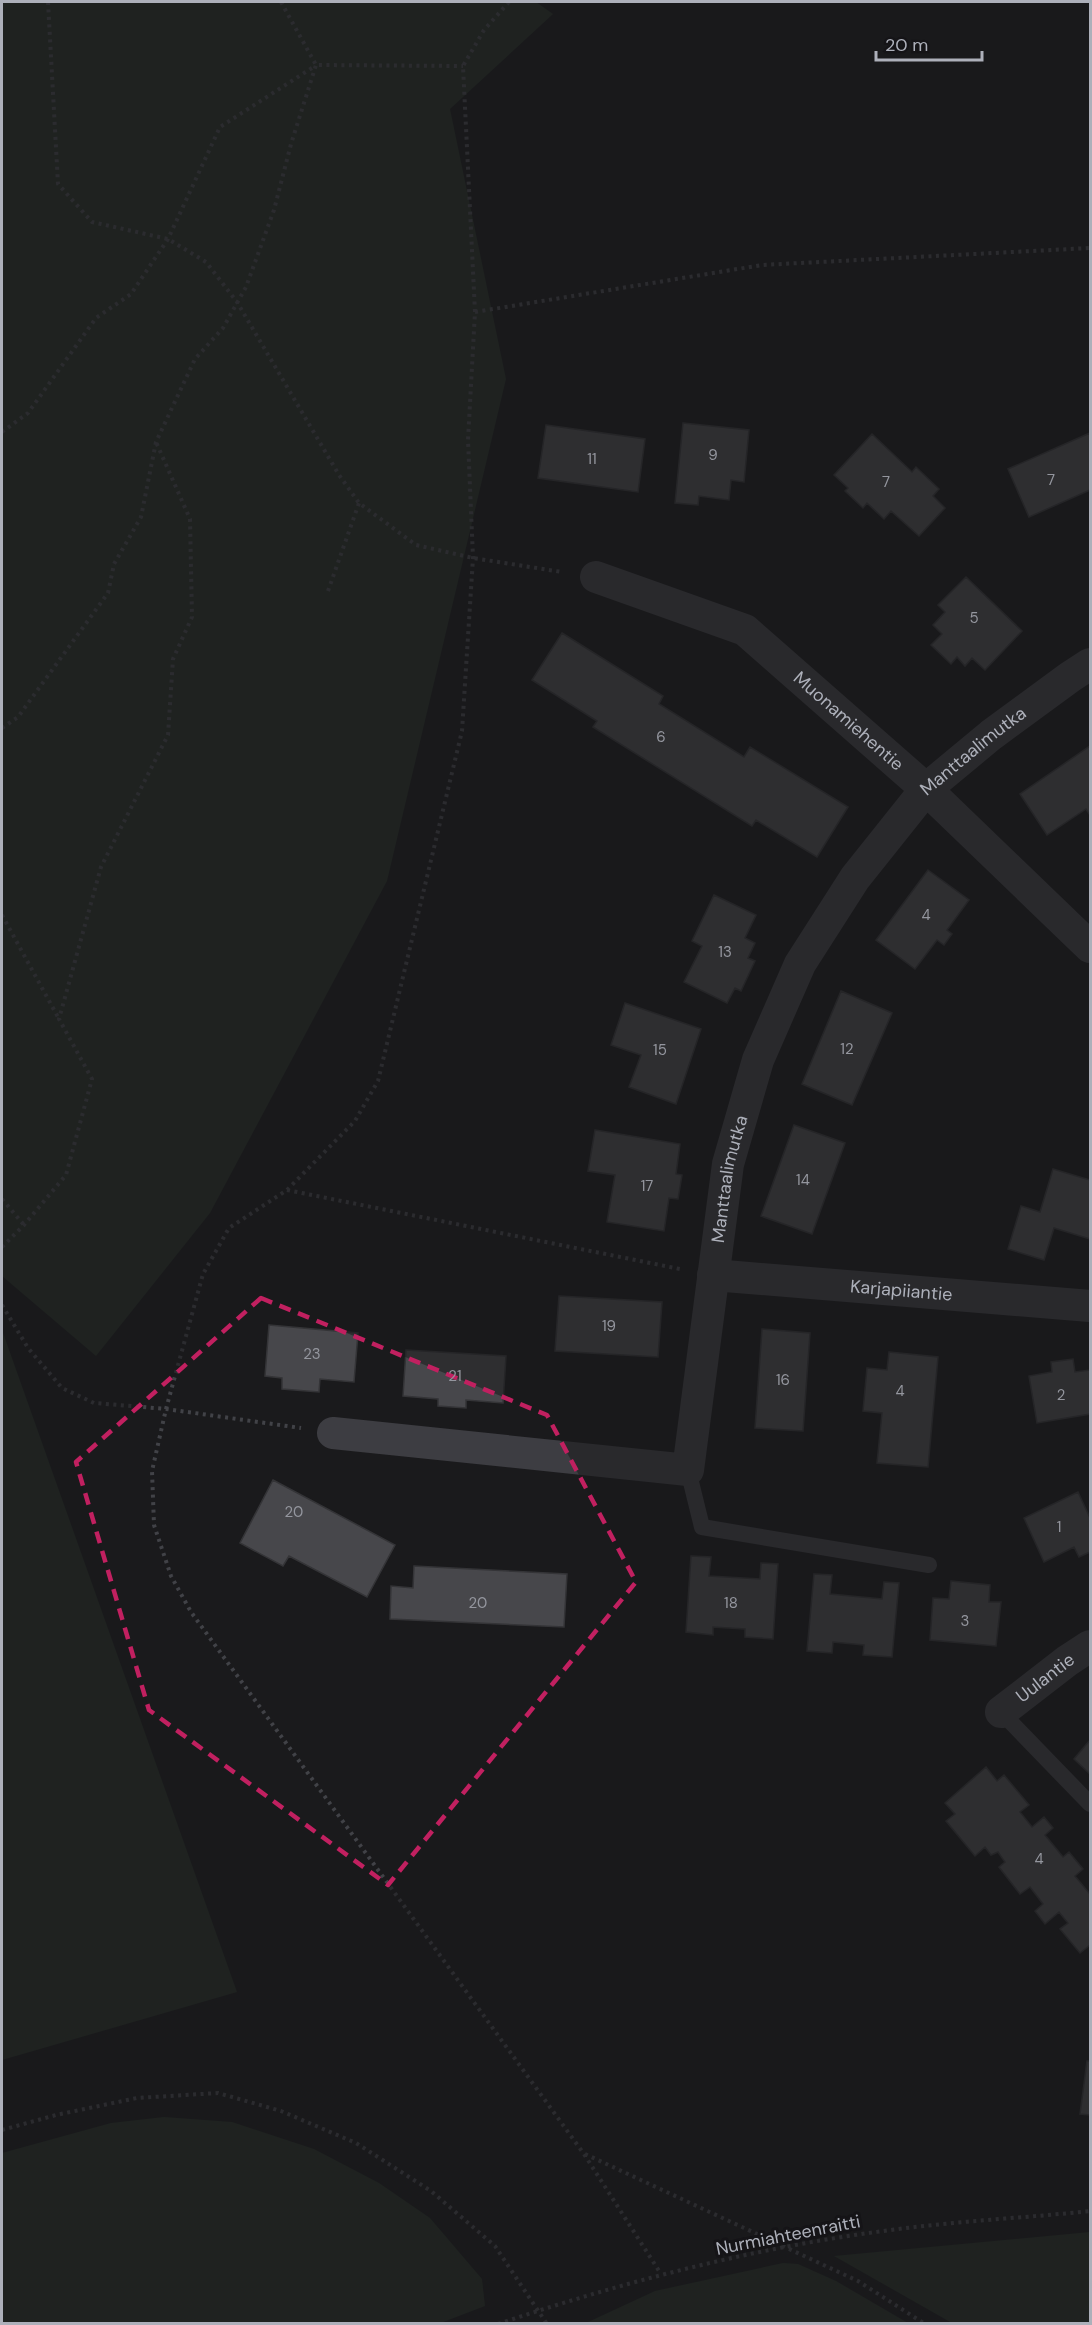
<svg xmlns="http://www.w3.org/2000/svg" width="1092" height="2325" font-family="'DM Sans',sans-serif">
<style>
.green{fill:#262e27}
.building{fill:#47474b;stroke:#343437;stroke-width:1.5}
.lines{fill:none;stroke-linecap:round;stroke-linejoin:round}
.path{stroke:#414247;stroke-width:4;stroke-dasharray:3 4.5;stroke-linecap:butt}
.service{stroke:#3d3d42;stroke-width:16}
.minor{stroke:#3d3d42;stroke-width:32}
.marked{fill:none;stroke:#c12060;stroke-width:4.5;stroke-dasharray:12 8;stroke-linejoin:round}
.labels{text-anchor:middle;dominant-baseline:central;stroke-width:6;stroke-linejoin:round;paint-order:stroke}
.number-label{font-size:15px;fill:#94969e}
.street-label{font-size:18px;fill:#adb0ba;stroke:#151417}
</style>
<rect width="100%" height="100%" fill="#1a1a1c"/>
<path class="green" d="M2,2h534l17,12 -103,95 56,270 -119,502 -177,332 -114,143 -94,-80z
M2,1330l235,662 -235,68z
M164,2117l68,5 82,27 65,34 51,35 52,61 3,27 -47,18 -436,-1v-170l109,-30z
M1090,2232v91h-138l-118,-67z
M783,2263l15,1 38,17 72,42h-322l69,-32z"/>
<path class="building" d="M683,423l66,7 -5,52 -13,-2 -2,20 -30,-4 -1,9 -23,-2z
M546,425l99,14 -7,53 -100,-14z
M1090,433v57l-61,27 -21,-48z
M872,434l40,38 4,-5 23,22 -6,7 12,12 -26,28 -28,-25 -7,8 -17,-16 -4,5 -18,-17 3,-3 -14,-13z
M966,577l56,54 -37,39 -13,-12 -7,8 -8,-9 -6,7 -20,-19 11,-11 -9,-9 12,-13 -7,-7z
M562,633l101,63 -4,8 85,53 6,-10 98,60 -31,50 -61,-37 -4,6 -159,-99 4,-6 -65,-41z
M1090,746v69l-4,-6 -39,26 -27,-41z
M928,870l41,30 -22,30 5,4 -8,11 -7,-5 -22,29 -39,-29z
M714,895l42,20 -11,23 10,5 -7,15 7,3 -14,30 -6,-3 -8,15 -43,-21 18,-36 -10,-5z
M841,991l51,22 -40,92 -50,-21z
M625,1003l76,26 -25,75 -47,-17 12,-32 -30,-10z
M794,1125l51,18 -33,91 -51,-18z
M595,1130l85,14 -4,30 6,1 -4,24 -9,-1 -5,33 -57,-9 8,-47 -27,-4z
M1053,1169l37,11v59l-36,-11 -10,32 -36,-11 13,-43 19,6z
M559,1296l103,6 -4,55 -103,-6z
M269,1325l89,8 -4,49 -34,-3 -1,13 -37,-3v-11l-17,-2z
M762,1329l48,4 -7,98 -48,-3z
M406,1350l100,6 -3,47 -37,-3v8l-28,-2v-7l-35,-3z
M889,1352l49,5 -10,110 -51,-4 5,-50 -19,-2 4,-43 20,2z
M1073,1359l2,13 15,-2v44l-53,9 -8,-47 23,-4 -1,-10z
M273,1480l122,65 -28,52 -78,-41 -6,10 -43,-23z
M1078,1492l12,26v34l-11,5 -5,-10 -30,15 -20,-44z
M691,1556l20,1 -2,19 51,3 1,-16 17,1 -5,75 -28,-2v-8l-32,-2v8l-27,-3z
M414,1566l153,8 -3,53 -174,-8 1,-33 22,2z
M814,1574l18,1 -2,19 52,5 2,-17 15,1 -7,74 -29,-2 1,-10 -31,-3 -1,11 -25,-2z
M951,1581l39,4 -1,17h12l-5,44 -66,-6 3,-42 16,1z
M1090,1740v34l-16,-15z
M986,1767l11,14 7,-6 25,30 -9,7 12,15 12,-10 9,11 -8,7 18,22 6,-5 14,17 -8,7 14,17 1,-1v53l-10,8 -20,-24 8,-6 -9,-11 -14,12 -10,-13 8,-7 -13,-17 -10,7 -21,-27 6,-5 -7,-10 -7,3 -6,-8 -10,9 -29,-35 9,-7 -10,-11z
M1087,2061h3v54l-10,-1z"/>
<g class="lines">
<path class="path" d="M48,2l10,182 34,38 76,17 38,23 31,40 102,173 20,28 57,42 57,13 89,14
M281,2l35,63 147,1
M509,2l-25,28 -21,36 12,246 -7,128 5,118 -11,173 -84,350 -23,40 -68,69 -58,38 -26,46 -37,135 -14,62 2,54 17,51 20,36 393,542 77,120
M475,312l287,-47 328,-17
M2,432l26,-19 68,-95 35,-24 37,-55 52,-112 95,-61
M328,591l31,-88
M2,728l16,-11 90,-124 6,-29 27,-47 15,-75 39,-83 28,-31 23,-41 28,-77 17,-66 25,-79
M2,915l57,104
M287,1190l393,79
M2,1199l22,26
M2,1247l22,-22 42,-50 26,-96 -33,-60 42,-152 67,-132 5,-76 19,-42 -2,-98 -34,-77
M2,1305l26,43 34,40 32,15 72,6 135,19
M2,2130l54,-15 81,-17 81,-5 63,18 75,32 75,48 64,55 52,78
M585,2154l273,127 67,43
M498,2324c128,-43 259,-77 393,-94 66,-9 133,-12 199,-19"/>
<path class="service" d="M688,1470l14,57 227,38
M1001,1712l89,92"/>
<g class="minor">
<path id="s1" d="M596,577l149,53 181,159 164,158"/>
<path id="s2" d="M713,1275l377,31"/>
<path id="s3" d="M333,1433l355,37 40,-306 30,-104 42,-96 55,-86 71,-89 65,-54 79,-58 20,-13"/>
<path id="s4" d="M1001,1712l66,-51 23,-15"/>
</g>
</g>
<path d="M0 0H1092V2325H0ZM261,1298l286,117 89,167 -248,303 -239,-175 -73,-248z" fill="#1a1a1c" fill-opacity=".55" fill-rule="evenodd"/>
<path class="marked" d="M261,1298l286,117 89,167 -248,303 -239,-175 -73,-248z"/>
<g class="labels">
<g class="number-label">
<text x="713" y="455">9</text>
<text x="592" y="459">11</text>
<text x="1051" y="480">7</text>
<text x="886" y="482">7</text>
<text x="974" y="618">5</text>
<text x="661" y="737">6</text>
<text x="926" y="915">4</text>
<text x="725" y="952">13</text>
<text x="847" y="1049">12</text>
<text x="660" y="1050">15</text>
<text x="803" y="1180">14</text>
<text x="647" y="1186">17</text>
<text x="609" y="1326">19</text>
<text x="312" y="1354">23</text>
<text x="455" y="1376">21</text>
<text x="783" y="1380">16</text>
<text x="900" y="1391">4</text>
<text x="1061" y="1395">2</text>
<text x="294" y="1512">20</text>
<text x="1059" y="1527">1</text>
<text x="478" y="1603">20</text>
<text x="731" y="1603">18</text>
<text x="965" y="1621">3</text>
<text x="1039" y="1859">4</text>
</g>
<g class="street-label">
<text stroke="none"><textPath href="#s1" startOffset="296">Muonamiehentie</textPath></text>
<text stroke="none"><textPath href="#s3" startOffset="1155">Manttaalimutka</textPath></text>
<text stroke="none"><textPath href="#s3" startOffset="651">Manttaalimutka</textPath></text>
<text stroke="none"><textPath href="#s2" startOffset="189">Karjapiiantie</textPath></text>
<text stroke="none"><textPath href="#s4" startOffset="56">Uulantie</textPath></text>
<text transform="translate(788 2235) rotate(-11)">Nurmiahteenraitti</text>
</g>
</g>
<rect width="1092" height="2325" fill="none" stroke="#adb0ba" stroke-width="6"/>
<path d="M876 51v9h106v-9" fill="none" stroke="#adb0ba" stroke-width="3"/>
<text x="885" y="51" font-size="18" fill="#adb0ba" stroke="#151417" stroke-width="4.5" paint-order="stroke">20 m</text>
</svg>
